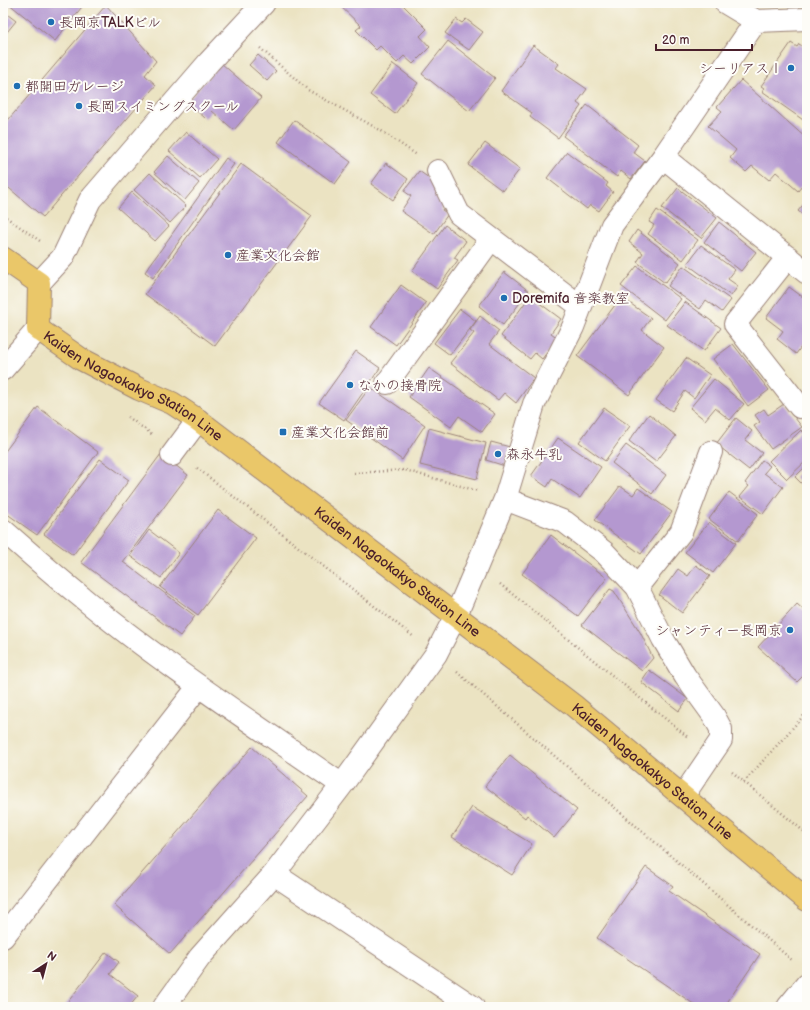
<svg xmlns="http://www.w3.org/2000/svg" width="810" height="1010" font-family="'Balsamiq Sans','Klee One',sans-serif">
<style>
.building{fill:#b498d0}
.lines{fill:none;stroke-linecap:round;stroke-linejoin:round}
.minor-casing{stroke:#9a8176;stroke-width:24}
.major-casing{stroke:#9a8176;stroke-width:24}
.path{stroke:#9a8176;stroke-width:2.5;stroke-dasharray:1 3;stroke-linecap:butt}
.minor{stroke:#fff;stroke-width:22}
.major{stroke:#eac769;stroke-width:22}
.poi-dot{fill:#1f6fb2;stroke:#fdfcf7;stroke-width:1.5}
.labels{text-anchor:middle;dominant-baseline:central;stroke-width:4;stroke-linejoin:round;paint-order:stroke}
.poi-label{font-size:14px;fill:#4a1f2b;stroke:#fdfcf7;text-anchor:start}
.street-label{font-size:14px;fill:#4a1f2b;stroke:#fdfcf7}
</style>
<rect width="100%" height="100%" fill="#fdfcf7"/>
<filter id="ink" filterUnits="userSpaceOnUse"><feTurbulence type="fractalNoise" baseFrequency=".025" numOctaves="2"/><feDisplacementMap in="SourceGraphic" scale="8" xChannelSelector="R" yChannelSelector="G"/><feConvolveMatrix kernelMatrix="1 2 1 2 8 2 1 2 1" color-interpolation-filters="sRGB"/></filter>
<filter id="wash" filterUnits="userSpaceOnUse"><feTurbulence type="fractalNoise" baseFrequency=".012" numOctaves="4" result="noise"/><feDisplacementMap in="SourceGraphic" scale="16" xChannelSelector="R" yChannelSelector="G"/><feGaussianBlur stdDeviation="0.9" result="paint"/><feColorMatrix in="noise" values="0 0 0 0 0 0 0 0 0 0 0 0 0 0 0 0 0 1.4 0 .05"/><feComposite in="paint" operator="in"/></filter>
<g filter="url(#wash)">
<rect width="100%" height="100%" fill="#ebe3c2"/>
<g id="blocks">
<path class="building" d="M8,3h77l-30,38z
M337,3h64l26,26 -7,7 10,11 -17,17 -9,-8 -7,7 -17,-17 -4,4 -20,-20 5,-4z
M106,5l50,56 -11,14 11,10 -113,132 -40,-34v-57z
M3,11l13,10 -13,16z
M456,19l6,4 4,-4 17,13 -14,18 -24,-17z
M448,41l47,37 -26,33 -47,-37z
M791,43l6,4 2,-3 8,5 -1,73 -44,-31 2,-3 -3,-2z
M533,45l26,19 -3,4 31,21 -10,14 4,3 -23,32 -28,-21 2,-4 -31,-22z
M258,55l18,16 -9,10 -18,-16z
M221,63l40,35 -27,32 -22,-19 -7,7 -18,-16z
M393,64l25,19 -23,31 -25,-19z
M741,80l66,59 -3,5 3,3v33l-9,11 -22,-19 -7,8 -17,-14 -6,6 -16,-14 6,-8 -28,-24 14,-15 -5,-4z
M587,105l51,40 -5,7 12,9 -14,18 -10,-8 -4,6 -54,-41z
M294,120l57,42 -16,22 -57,-42z
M186,132l31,27 -17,19 -31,-27z
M485,143l35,26 -17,22 -35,-26z
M567,152l41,31 -2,3 7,6 -14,19 -9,-6 -3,4 -40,-31z
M168,156l31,27 -14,17 -31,-28z
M226,158l8,6 -81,114 -8,-6z
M386,163l22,16 -15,21 -22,-16z
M241,164l71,52 -97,130 -70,-52z
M419,171l17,12 4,7 -3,5 10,7 -5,8 6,4 -14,20 -33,-23 10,-15 -7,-5z
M150,173l36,33 -16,17 -36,-33z
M678,188l39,30 -16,20 -39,-30z
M132,192l37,34 -14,15 -37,-33z
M807,200v18l-9,-7z
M657,210l41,30 -15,20 -35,-26 6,-9 -5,-3z
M719,222l37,30 -15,19 -37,-29z
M445,225l21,16 -12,17 4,2 -21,29 -25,-18z
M637,230l43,33 -15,20 -28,-21 6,-9 -14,-11z
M701,245l34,25 -7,9 10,7 -7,10 -44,-32z
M637,266l44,33 -16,21 -44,-34z
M683,266l48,34 -9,12 -16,-12 -6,9 -32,-23z
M504,272l25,19 -26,34 -24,-19z
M401,285l25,18 -30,42 -25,-18z
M789,287l18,13v48l-4,-4 -7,10 -19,-15 6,-8 -17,-13z
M530,296l31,23 -10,14 7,5 -16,21 -7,-6 -5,6 -29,-23z
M621,297l30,21 -9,12 22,17 -35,48 -52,-39z
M685,302l36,26 -17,23 -37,-26z
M460,309l16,12 -26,34 -16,-12z
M480,316l19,15 -10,13 45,34 -18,25 -12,-10 -6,7 -48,-37 24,-30 -4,-3z
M733,344l36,46 -21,16 -35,-47z
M356,351l24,17 -36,52 -25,-17z
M686,358l24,17 -16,23 -9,-7 -13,20 -16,-11z
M429,368l66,46 -13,18 -23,-16 -8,11 -42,-30z
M714,379l30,25 -14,16 -15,-12 -10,12 -15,-12z
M370,387l55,38 -23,35 -56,-40z
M784,404l18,23 -31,22 -17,-23 6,-4 -5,-7 9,-6 4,6z
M38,407l60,45 -61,83 -34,-24v-57z
M604,408l26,18 -25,35 -26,-19z
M649,414l27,22 -20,26 -27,-21z
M736,418l16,13 -7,9 17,13 -13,17 -33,-26z
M429,428l57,15 -9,36 -57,-14z
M801,430l6,6v24l-20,19 -18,-18z
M558,438l43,29 -21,31 -28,-19 -5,8 -16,-11z
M491,442l19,5 -5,19 -19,-6z
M626,445l40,30 -14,19 -40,-31z
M161,454l27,21 -65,87 72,54 -15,20 -99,-74z
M100,459l29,21 -56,75 -29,-21z
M762,460l8,6 -6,7 19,14 -20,27 -23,-17 9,-11 -4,-3z
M807,465v24l-12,-12z
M620,486l13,9 5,-7 34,24 -31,42 -46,-34z
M729,492l29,22 -20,27 -29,-22z
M218,510l38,28 -58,77 -38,-28z
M709,522l27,21 -23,30 -28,-21z
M149,530l30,23 -18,25 -31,-22z
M551,535l56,43 -29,38 -56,-42z
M696,565l14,11 -28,37 -23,-18 19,-26 10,7z
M610,589l4,2 26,41 13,26 -11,13 -60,-46z
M797,604l10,9v61l-1,-1 -9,9 -39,-35z
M649,670l39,29 -9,12 -38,-29z
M252,747l56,49 -138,158 -56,-49z
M510,755l67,55 -23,28 -27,-23 -2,3 -40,-32z
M472,807l60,37 -20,31 -60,-38z
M646,867l27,19 -4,5 91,63 -36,53h-26l-101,-69z
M106,952l13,10 -9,12 28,22 -9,11h-65z"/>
</g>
</g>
<g filter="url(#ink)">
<use href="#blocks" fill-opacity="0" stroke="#9a8176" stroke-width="1"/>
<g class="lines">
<defs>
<path id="minor" d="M726,3l30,18 51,-2
M663,157l144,116
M438,171l21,43 121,92
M788,257l-53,67 65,83
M39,283l24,-26 27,-57 119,-138 55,-59
M3,369l35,-40
M387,383l104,-144
M172,455l26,-35
M505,499l60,23 39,30 33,35 26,52 22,37 29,40 7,13v11l-38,56
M3,530c25,22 50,44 76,65 83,69 174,128 263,190
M637,587l44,-55 30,-80
M274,874l199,133
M3,937l196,-251
M164,1007l36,-50 74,-83 68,-89 94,-131 20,-39 21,-49 28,-67 29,-95 39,-77 39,-102 51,-68 93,-136
M788,1007l19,-23"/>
<g id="major">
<path id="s1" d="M3,258l36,25 -1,46 43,30 58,30 33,14 26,17 375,285 234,195"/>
</g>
</defs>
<use href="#minor" class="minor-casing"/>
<use href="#major" class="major-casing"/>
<path class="path" d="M260,48l48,42 72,40 37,25
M3,215l37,26
M128,417l25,18
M197,468l217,169
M354,473l51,-3 73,21
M500,584l189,154
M457,672l336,289
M732,772l75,62
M744,782l63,-70"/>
<use href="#minor" class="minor"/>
<use href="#major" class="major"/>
</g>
</g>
<g class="poi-dot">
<circle cx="51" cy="22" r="4"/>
<circle cx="791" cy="68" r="4"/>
<circle cx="17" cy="86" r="4"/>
<circle cx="79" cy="106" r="4"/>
<circle cx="228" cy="255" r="4"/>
<circle cx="504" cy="298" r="4"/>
<circle cx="350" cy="385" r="4"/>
<rect x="279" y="428" width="8" height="8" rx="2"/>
<circle cx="498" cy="454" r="4"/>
<circle cx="790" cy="630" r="4"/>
</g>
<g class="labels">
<g class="poi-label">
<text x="59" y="22">長岡京TALKビル</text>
<text x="783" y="68" text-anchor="end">シーリアスⅠ</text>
<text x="25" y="86">都開田ガレージ</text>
<text x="87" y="106">長岡スイミングスクール</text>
<text x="236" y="255">産業文化会館</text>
<text x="512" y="298">Doremifa 音楽教室</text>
<text x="358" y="385">なかの接骨院</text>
<text x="291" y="432">産業文化会館前</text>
<text x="506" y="454">森永牛乳</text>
<text x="782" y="630" text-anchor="end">シャンティー長岡京</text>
</g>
<g class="street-label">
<text stroke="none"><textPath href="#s1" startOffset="201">Kaiden Nagaokakyo Station Line</textPath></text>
<text stroke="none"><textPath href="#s1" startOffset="525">Kaiden Nagaokakyo Station Line</textPath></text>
<text stroke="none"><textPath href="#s1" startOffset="849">Kaiden Nagaokakyo Station Line</textPath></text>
</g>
</g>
<rect width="810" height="1010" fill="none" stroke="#fdfcf7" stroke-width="16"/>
<g transform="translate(46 964) rotate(36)" stroke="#fdfcf7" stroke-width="3" paint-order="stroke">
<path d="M0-3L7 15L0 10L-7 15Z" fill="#4a1f2b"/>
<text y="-6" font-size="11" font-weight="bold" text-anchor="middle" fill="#4a1f2b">N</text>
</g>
<path d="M656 44v6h96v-6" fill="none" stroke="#4a1f2b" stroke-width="2"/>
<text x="662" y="44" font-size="12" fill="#4a1f2b" stroke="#fdfcf7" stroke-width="3" paint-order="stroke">20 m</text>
</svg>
